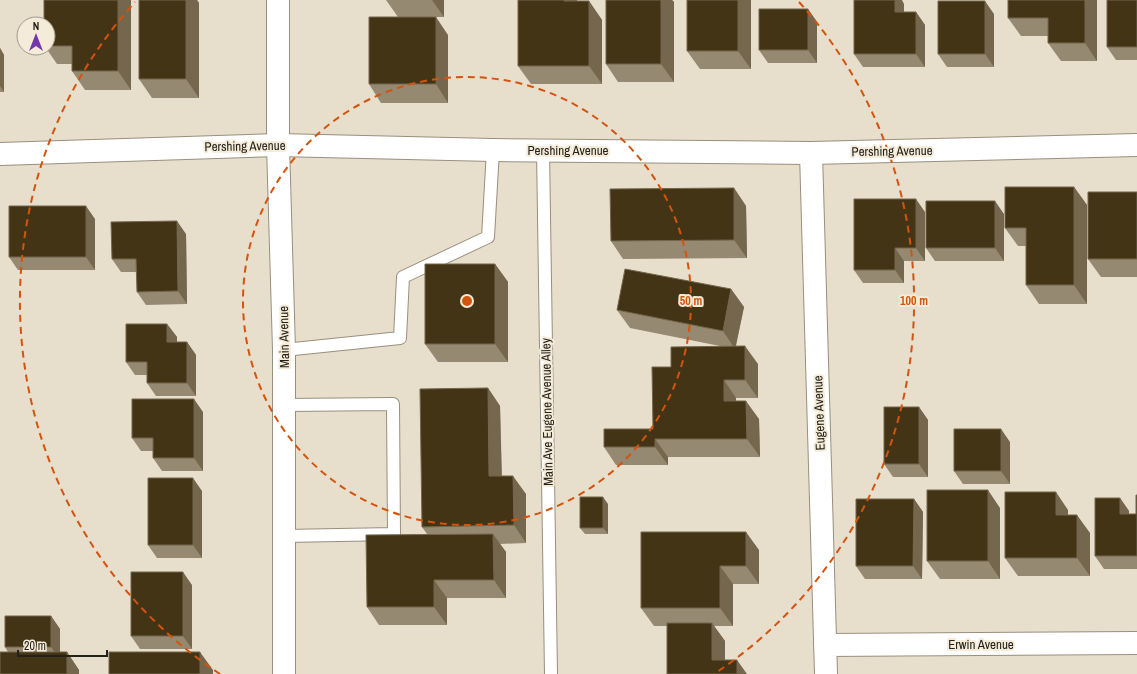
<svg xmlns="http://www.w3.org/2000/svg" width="1137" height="674" font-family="'Archivo Narrow',sans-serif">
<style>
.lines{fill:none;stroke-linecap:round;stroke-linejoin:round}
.service-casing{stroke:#988f7e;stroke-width:14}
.minor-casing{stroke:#988f7e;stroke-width:24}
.tertiary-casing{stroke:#988f7e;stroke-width:24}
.service{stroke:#fff;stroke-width:12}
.minor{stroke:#fff;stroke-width:22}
.tertiary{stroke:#fff;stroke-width:22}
.wall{fill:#968971}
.shaded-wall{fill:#74674d}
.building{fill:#433416;stroke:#74674d}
.ring{fill:none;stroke:#d4530d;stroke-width:2;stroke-dasharray:7 5}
.labels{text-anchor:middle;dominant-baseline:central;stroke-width:4;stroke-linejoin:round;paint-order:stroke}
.street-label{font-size:13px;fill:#24201a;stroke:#f5ebd9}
.centre{fill:#d4530d;stroke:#f5ebd9;stroke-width:2}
.ring-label{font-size:12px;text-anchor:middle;font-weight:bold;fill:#d4530d;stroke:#f5ebd9;stroke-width:4;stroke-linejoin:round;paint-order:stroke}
</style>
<rect width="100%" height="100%" fill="#e8decc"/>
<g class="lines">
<defs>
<path id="service" d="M543,150l8,524
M284,350l116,-12 3,-61 85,-40 5,-87
M284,405l109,-1 1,130 -110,2"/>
<path id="minor" d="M811,153l15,521
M0,154l278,-9 215,5 318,3 326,-8
M825,645l312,-2"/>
<path id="tertiary" d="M278,0v145l6,205v324"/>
</defs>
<use href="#service" class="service-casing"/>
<use href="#minor" class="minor-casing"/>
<use href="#tertiary" class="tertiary-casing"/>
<use href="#service" class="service"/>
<use href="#minor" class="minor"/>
<use href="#tertiary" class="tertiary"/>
</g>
<path class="wall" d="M131,0v90h-46l-13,-19v-7h-15l-11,-16h2v-24z
M139,0h58l2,3v95h-47l-13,-19z
M386,0h58v17h-46z
M577,0v1h12l13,19v64h-71l-13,-18z
M606,0h66l2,2v80h-56l-12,-18z
M751,0v69h-51l-13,-18z
M1097,0v61h-36l-13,-18v-7h-27l-13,-18z
M1137,0v60h-21l-9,-13z
M904,4v8h12l9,13v42h-62l-9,-13z
M808,9l9,13v41h-49l-9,-13z
M994,14v53h-47l-9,-13z
M448,35v68h-67l-12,-19z
M0,48l4,7v37h-4z
M1074,187l13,18v99h-48l-13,-19v-39h-8l-13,-18z
M734,188l12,18 1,52 -124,1 -12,-18z
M1137,192v85h-36l-13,-18z
M925,212v49h-21v22h-41l-9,-13z
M1004,214v47h-69l-9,-13z
M95,219v51h-77l-9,-13z
M186,234l1,70 -41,1 -9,-13v-20h-16l-9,-13z
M495,264l13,18v80h-70l-13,-18z
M731,289l13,18 -8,39 22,18v34h-22v3l23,18 1,38h-92v8h-52l-12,-18 49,-18 18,-62 49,-21 -90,-18 -13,-18z
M167,324l10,13v5h10l9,13v41h-40l-9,-13v-8h-12l-9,-13z
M488,388l12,18 2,70 24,18v49l-26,1 6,8v46h-59v27h-68l-12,-18 60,-73 -5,-7z
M919,407l9,13v57h-35l-9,-13z
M203,412v59h-41l-9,-13v-7h-12l-9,-13z
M1010,442v42h-47l-9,-13z
M202,491v67h-45l-9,-13z
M1137,495v74h-33l-9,-13 25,-58 9,13v3h7z
M914,499l9,13 -1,67h-57l-9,-13z
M608,504v30h-23l-5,-6z
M1000,508v71h-60l-13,-18z
M1068,510v5l22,18v43h-72l-13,-18z
M641,532l118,18v34h-26v42h-19l11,15v19l-58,-34h-13l-13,-18z
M192,585v64h-52l-9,-13z
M51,616l9,13v23h7l12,18v4l-71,-22 -3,-5z"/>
<path class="shaded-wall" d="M118,0h13v90l-13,-19z
M186,0h11l2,3v95l-13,-19z
M432,0h12v17z
M564,0h13v20l-13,-19z
M661,0h11l2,2v80l-13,-18z
M738,0h13v69l-13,-18z
M895,0h7l2,4v21l-9,-13z
M1085,0h12v61l-12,-18z
M589,1l13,19v64l-13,-18z
M985,1l9,13v53l-9,-13z
M808,9l9,13v41l-9,-13z
M916,12l9,13v42l-9,-13z
M436,17l12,18v68l-12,-19z
M0,48l4,7v37l-4,-6z
M1074,187l13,18v99l-13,-19z
M734,188l12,18 1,52 -13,-18z
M916,199l9,13v49l-9,-13z
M995,201l9,13v47l-9,-13z
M86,206l9,13v51l-9,-13z
M177,221l9,13 1,70 -9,-13z
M895,248l9,13v22l-9,-13z
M495,264l13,18v80l-13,-18z
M731,289l13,18 -9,42 -12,-18z
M167,324l10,13v18l-10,-13z
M187,342l9,13v41l-9,-13z
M745,346l13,18v34l-13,-18z
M724,380l12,18v21l-12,-18z
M488,388l12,18 2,88 -13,-18z
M194,399l9,13v59l-9,-13z
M746,401l13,18 1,38 -13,-18z
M919,407l9,13v57l-9,-13z
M1001,429l9,13v42l-9,-13z
M655,439l13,18v8l-13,-18z
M513,476l13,18v49l-12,-18z
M193,478l9,13v67l-9,-13z
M988,490l12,18v71l-12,-18z
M1056,492l12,18v23l-12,-18z
M603,497l5,7v30l-5,-6z
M1120,498l9,13v16l-9,-13z
M914,499l9,13 -1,67 -9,-13z
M1077,515l13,18v43l-13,-18z
M746,532l13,18v34l-13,-18z
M493,534l13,18v46l-12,-18z
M720,566l13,18v42l-13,-18z
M183,572l9,13v64l-9,-13z
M434,580l13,18v27l-13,-18z
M51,616l9,13v31l-9,-13z
M712,623l13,18v33l-13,-14z
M67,652l12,18v4h-12z
M200,652l13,18v4h-13z
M737,660l10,14h-10z"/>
<path class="building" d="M44,0h74v71h-46v-25h-24v-22h-4z
M139,0h47v79h-47z
M518,0h46v1h25v65h-71z
M606,0h55v64h-55z
M687,0h51v51h-51z
M854,0h41v12h21v42h-62z
M1008,0h77v43h-37v-25h-40z
M1107,0h30v47h-30z
M938,1h47v53h-47z
M759,9h49v41h-49z
M369,17h67v67h-67z
M1005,187h69v98h-48v-57h-21z
M734,188v52l-123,1 -1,-52z
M1088,192h49v67h-49z
M854,199h62v49h-21v22h-41z
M926,201h69v47h-69z
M9,206h77v51h-77z
M177,221l1,70 -41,1 -1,-33h-24l-1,-37z
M425,264h70v80h-70z
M625,269l106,20 -8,42 -106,-21z
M126,324h41v18h20v41h-40v-21h-21z
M745,346v34h-21v21h22l1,38h-92v8h-51v-18h49l-1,-62h19v-20z
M488,388l1,88h24l1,49 -92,2 -2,-138z
M132,399h62v59h-41v-20h-21z
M884,407h35v57h-35z
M954,429h47v42h-47z
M148,478h45v67h-45z
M927,490h61v71h-61z
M1005,492h51v23h21v43h-72z
M1136,495h1v61h-42v-58h25v16h16z
M580,497h23v31h-23z
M856,499h58l-1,67h-57z
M641,532h105v34h-26v42h-79z
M493,534l1,46h-60v27h-67l-1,-72z
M131,572h52v64h-52z
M5,616h46v31h-46z
M667,623h45v37h25v14h-70z
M0,652h67v22h-67z
M109,652h91v22h-91z"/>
<g class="ring">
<circle cx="467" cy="301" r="224"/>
<path d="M220 674A447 447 0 0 1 135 2M799 2A447 447 0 0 1 714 674"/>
</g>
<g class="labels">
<g class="street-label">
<text transform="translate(245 146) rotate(-1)">Pershing Avenue</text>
<text x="568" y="150">Pershing Avenue</text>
<text transform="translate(892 151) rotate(-1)">Pershing Avenue</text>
<text transform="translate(284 337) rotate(-91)">Main Avenue</text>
<text transform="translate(547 412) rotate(-91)">Main Ave Eugene Avenue Alley</text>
<text transform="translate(819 413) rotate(-92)">Eugene Avenue</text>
<text x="981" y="644">Erwin Avenue</text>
</g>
</g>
<circle cx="467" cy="301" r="6" class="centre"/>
<g class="ring-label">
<text x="691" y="305">50 m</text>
<text x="914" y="305">100 m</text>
</g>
<g transform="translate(36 36)"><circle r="19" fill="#f5ebd9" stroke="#a19a8d"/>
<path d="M0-3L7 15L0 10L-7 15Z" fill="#7337ac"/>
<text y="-6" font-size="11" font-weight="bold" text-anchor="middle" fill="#24201a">N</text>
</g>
<path d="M18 650v6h89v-6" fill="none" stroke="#24201a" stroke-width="2"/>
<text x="24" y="650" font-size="12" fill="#24201a" stroke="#f5ebd9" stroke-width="3" paint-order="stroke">20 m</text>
</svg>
